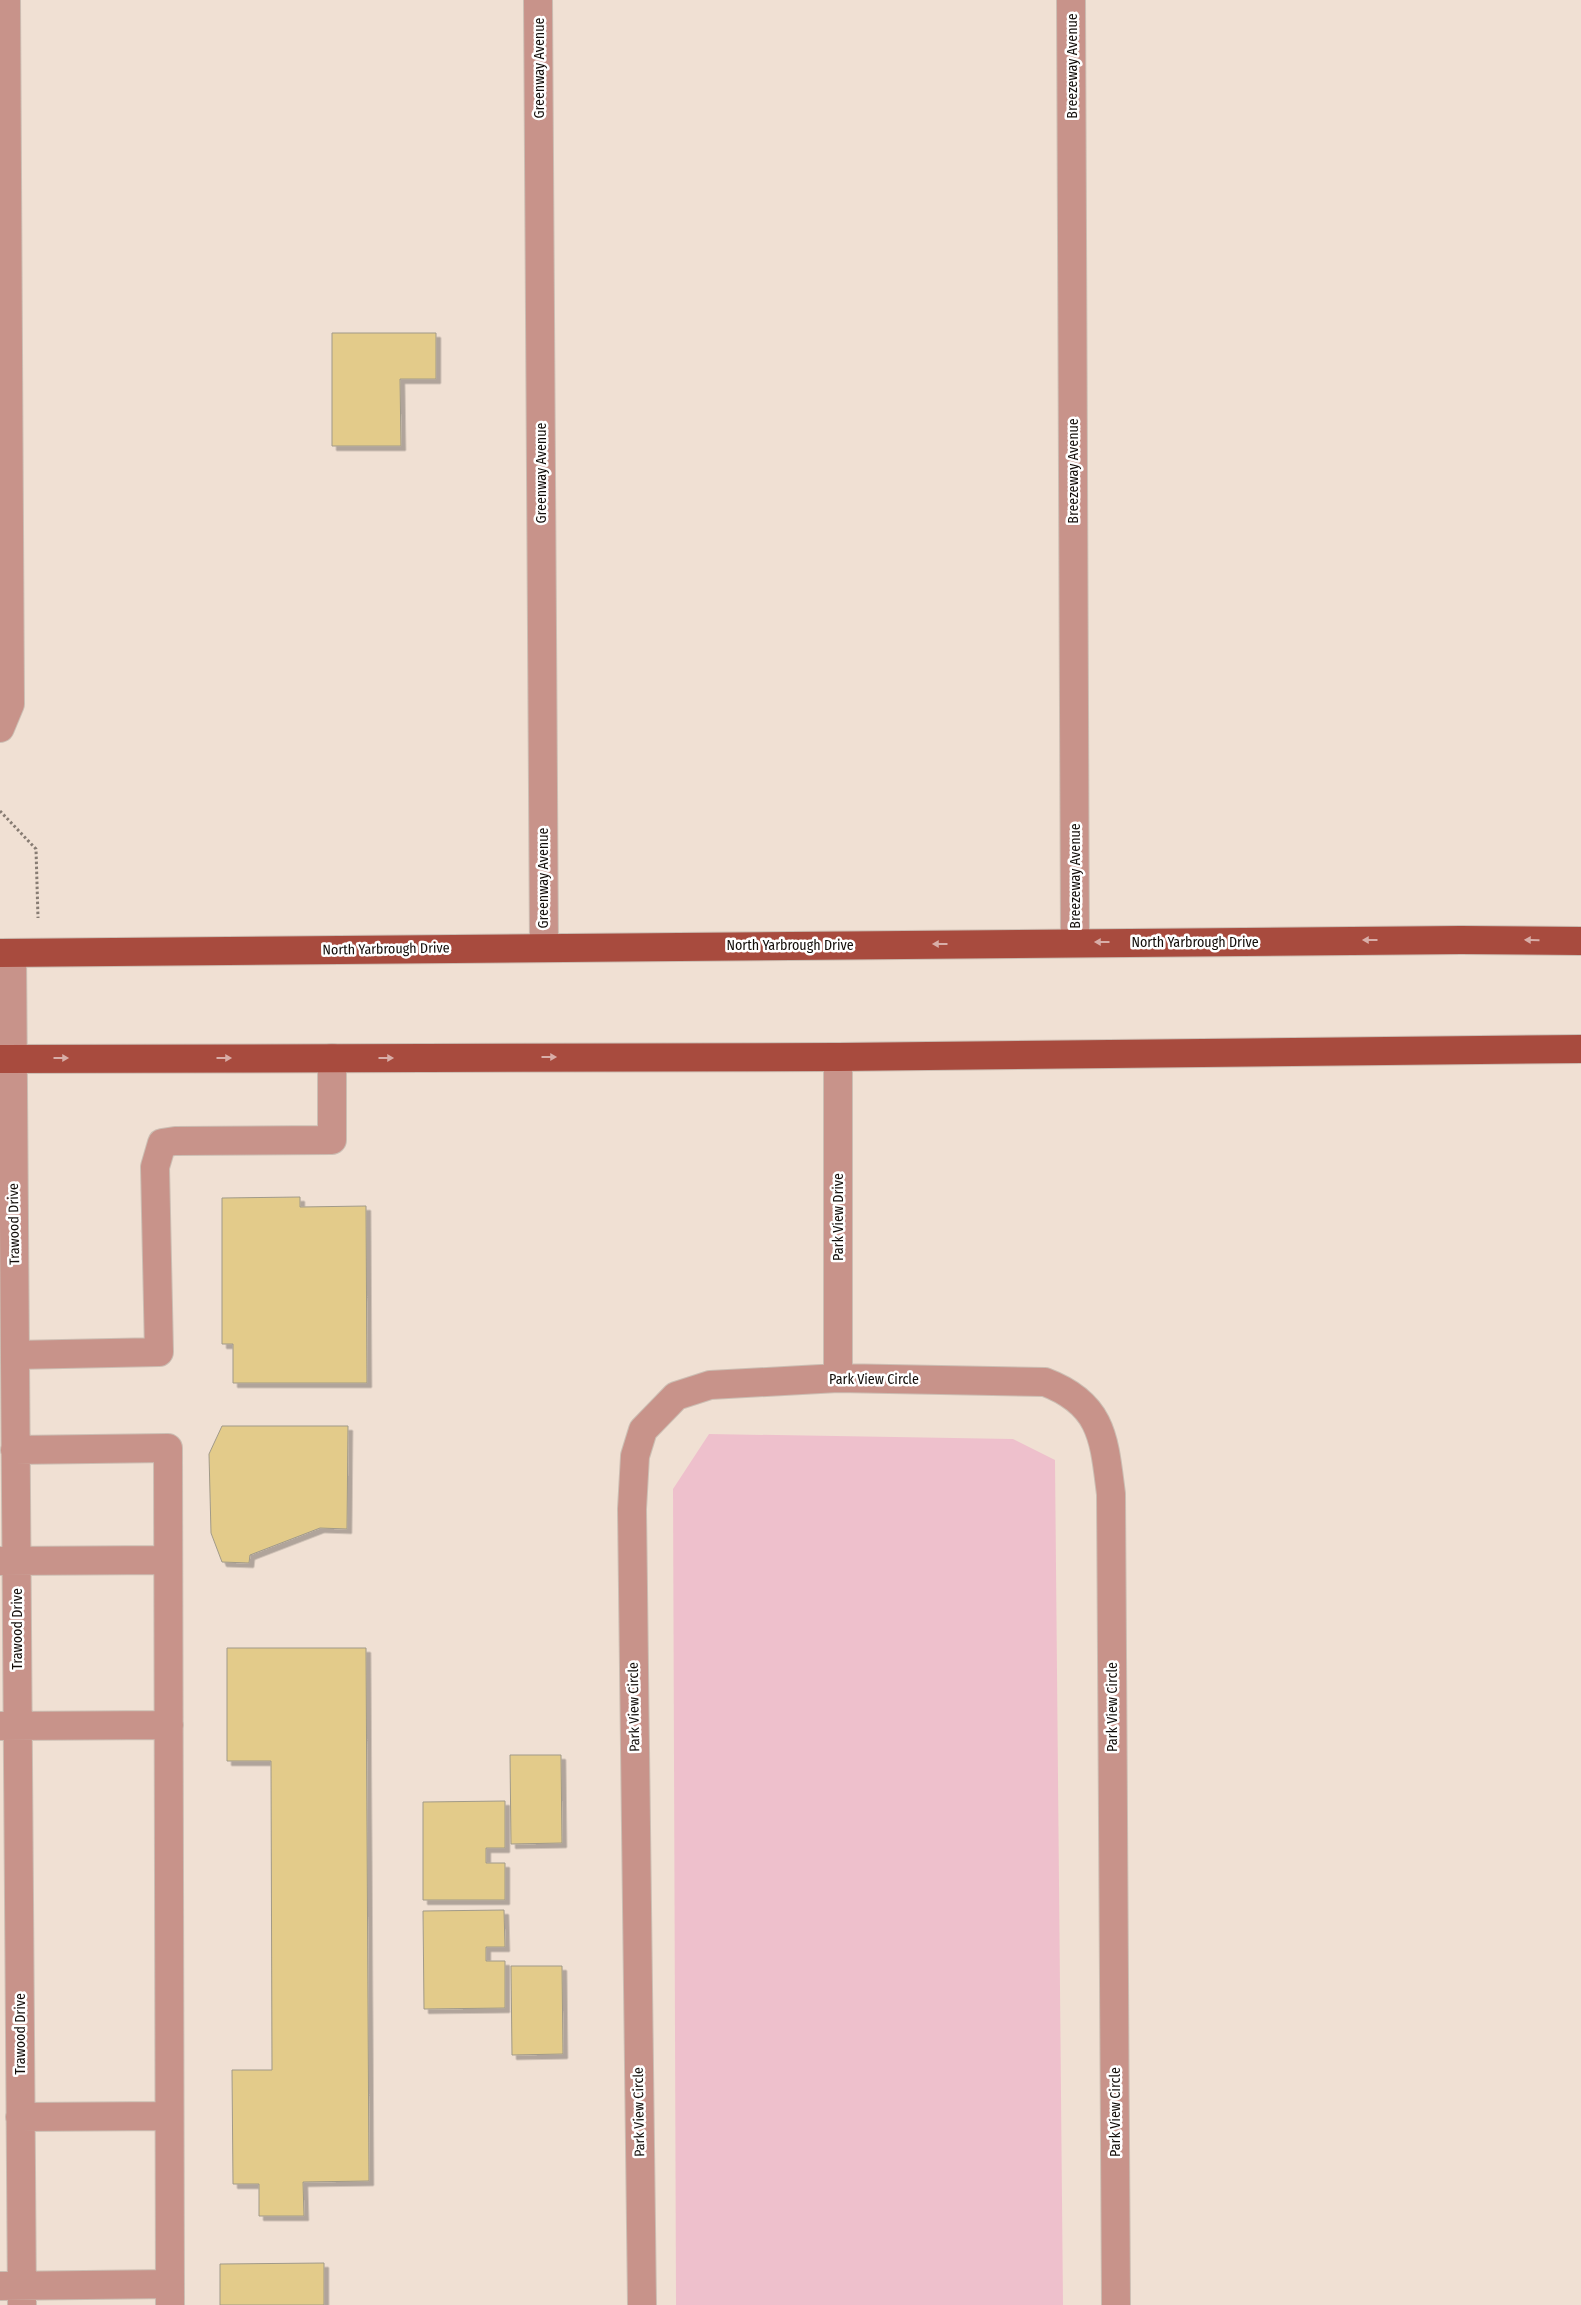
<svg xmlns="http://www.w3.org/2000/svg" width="1581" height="2305" font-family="'Fira Sans Condensed',sans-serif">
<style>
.green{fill:#eec0cc}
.building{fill:#e3cb8a;stroke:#a19a89;filter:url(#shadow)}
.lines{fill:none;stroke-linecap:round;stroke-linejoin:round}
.minor-casing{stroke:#ccbeb3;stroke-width:30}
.major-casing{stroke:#ccbeb3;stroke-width:30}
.path{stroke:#877c73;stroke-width:3;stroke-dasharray:2.5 2.5;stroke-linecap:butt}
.minor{stroke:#c8938a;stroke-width:28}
.major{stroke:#a84b3e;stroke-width:28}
.oneway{fill:#d8aea8}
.labels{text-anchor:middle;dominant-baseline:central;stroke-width:5;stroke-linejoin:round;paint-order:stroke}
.street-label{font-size:14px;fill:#110c08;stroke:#fff}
</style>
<defs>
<filter id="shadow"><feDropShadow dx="4.5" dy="4.5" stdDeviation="0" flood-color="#0004"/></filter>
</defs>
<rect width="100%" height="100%" fill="#f0e0d3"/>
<path class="green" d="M709,1434l304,5 42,21 8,845h-387l-3,-816z"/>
<path class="building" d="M332,333h104v46h-36l1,67h-69z
M300,1197v10l66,-1 1,177h-134v-39h-11v-146z
M222,1426h126l-1,103 -27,-1 -70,27 -1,8 -27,-1 -11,-29 -2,-79z
M227,1648h139l3,533 -66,1 1,34h-45v-32h-26l-1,-114h40l-1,-309h-44z
M510,1755h51l1,88 -51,1z
M505,1801v47h-19v15h19v37h-82v-98z
M504,1910l1,37h-19v14h19v47l-81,1 -1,-98z
M511,1966h51l1,88 -51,1z
M324,2263v42h-104v-41z"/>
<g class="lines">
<defs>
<path id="minor" d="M538,0l6,947
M1071,0l4,943
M0,728l10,-24 -4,-704
M12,953l10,1352
M838,1057v321
M15,1355l144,-3 -4,-185 7,-24 13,-2 157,-1v-82
M15,1450l153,-2 2,857
M0,1561l168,-1
M0,1726l169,-1
M20,2117l149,-1
M0,2286l170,-2
M642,2305l-10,-796 3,-53 8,-26 33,-34 34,-11 128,-7 207,4c58,22 59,57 66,112l5,811"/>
<path id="major" d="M0,953l1461,-13 120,1
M0,1059l838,-2 743,-8"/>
</defs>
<use href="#minor" class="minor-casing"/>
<use href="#major" class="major-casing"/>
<path class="path" d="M0,811l36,38 2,69"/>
<use href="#minor" class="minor"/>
<use href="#major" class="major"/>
</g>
<defs><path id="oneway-solid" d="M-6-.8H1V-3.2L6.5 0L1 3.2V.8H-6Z" transform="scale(1.25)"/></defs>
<g class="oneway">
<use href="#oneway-solid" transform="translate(1370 940) rotate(180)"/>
<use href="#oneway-solid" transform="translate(1532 940) rotate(-179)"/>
<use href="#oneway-solid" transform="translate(1102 942) rotate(180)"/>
<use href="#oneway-solid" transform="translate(940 944) rotate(180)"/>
<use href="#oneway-solid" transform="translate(549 1057)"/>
<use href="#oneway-solid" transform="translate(61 1058)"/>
<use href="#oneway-solid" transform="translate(224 1058)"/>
<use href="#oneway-solid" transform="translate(386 1058)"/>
</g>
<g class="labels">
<g class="street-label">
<text transform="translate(1072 66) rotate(-90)">Breezeway Avenue</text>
<text transform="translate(539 68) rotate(-90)">Greenway Avenue</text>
<text transform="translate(1073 471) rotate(-90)">Breezeway Avenue</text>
<text transform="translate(541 473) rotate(-90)">Greenway Avenue</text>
<text transform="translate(1075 876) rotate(-90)">Breezeway Avenue</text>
<text transform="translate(543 878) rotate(-90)">Greenway Avenue</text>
<text x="1195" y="942">North Yarbrough Drive</text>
<text x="790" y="945">North Yarbrough Drive</text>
<text transform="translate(386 949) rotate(-1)">North Yarbrough Drive</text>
<text transform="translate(838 1217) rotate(-90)">Park View Drive</text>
<text transform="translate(14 1224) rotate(-91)">Trawood Drive</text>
<text x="874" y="1379">Park View Circle</text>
<text transform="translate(17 1629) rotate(-90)">Trawood Drive</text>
<text transform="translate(634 1707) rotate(-91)">Park View Circle</text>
<text transform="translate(1112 1707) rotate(-90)">Park View Circle</text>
<text transform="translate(20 2034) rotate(-90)">Trawood Drive</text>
<text transform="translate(639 2112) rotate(-91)">Park View Circle</text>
<text transform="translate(1115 2112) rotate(-90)">Park View Circle</text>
</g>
</g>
</svg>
